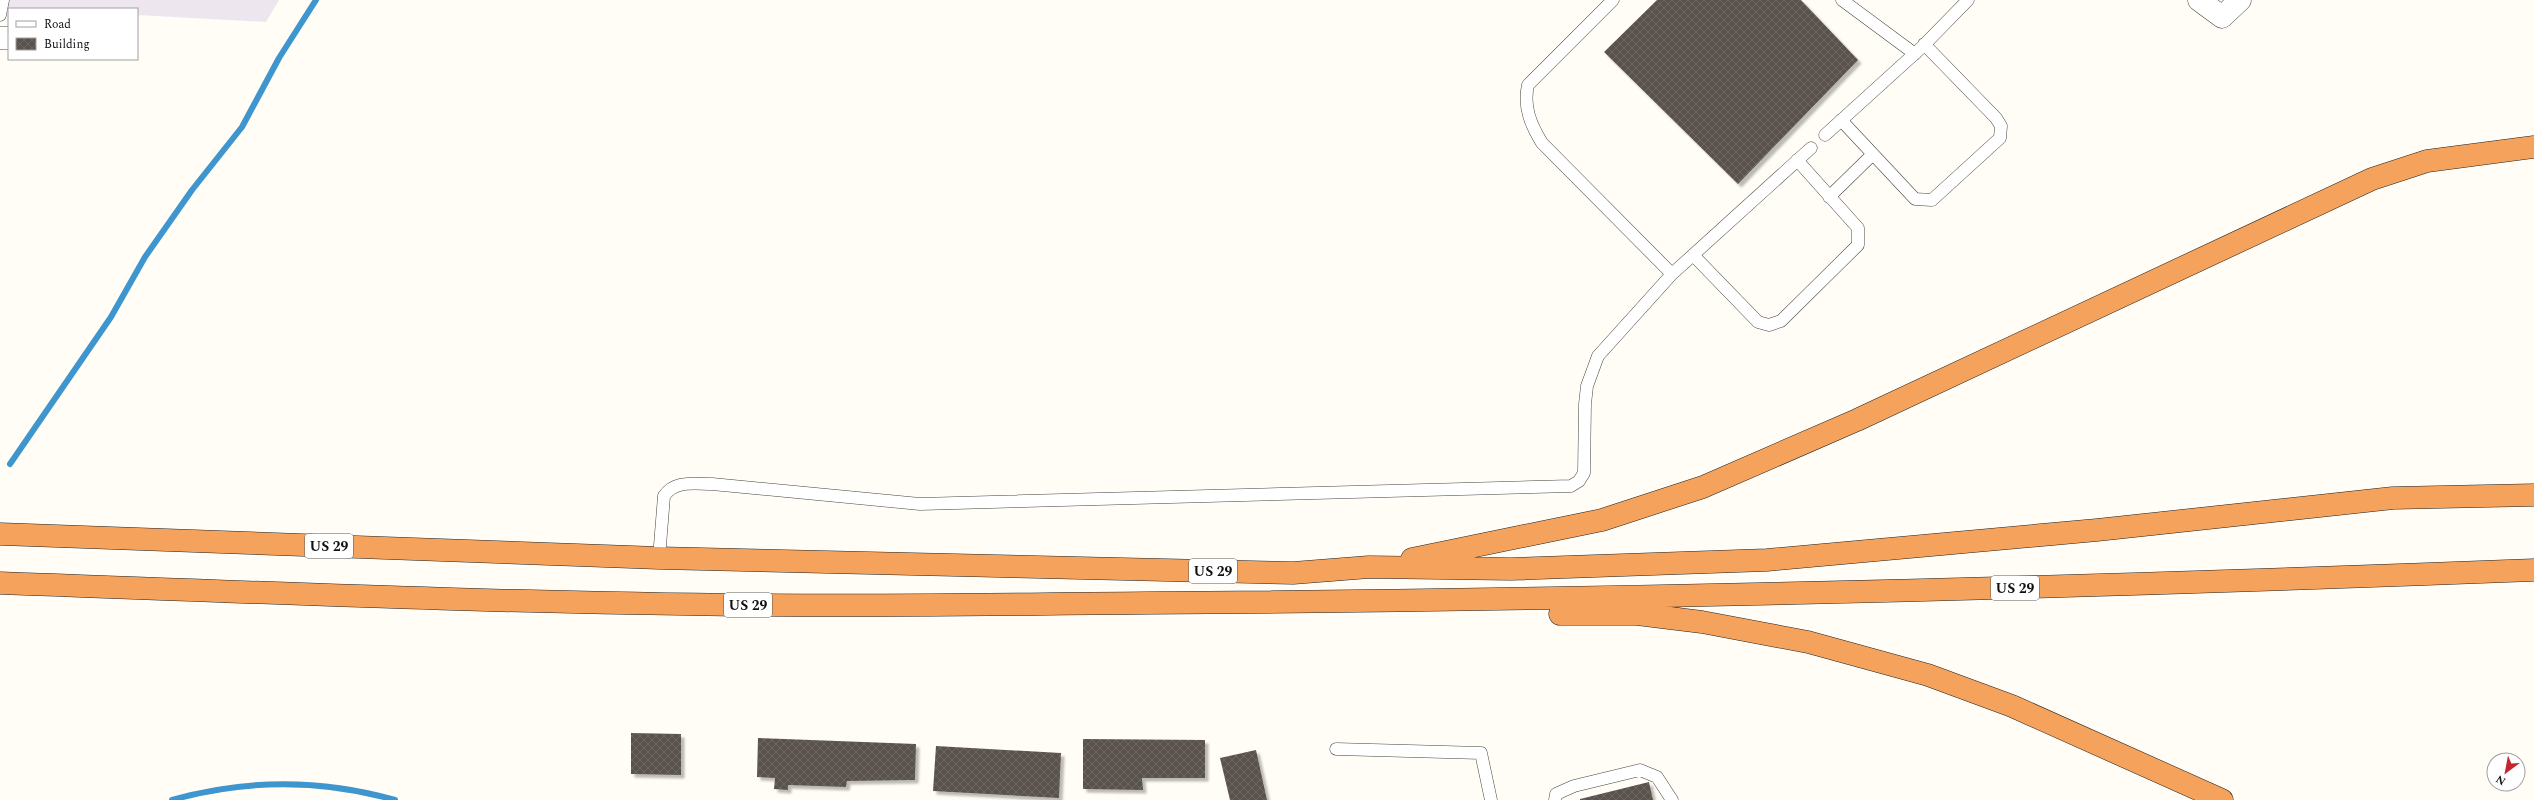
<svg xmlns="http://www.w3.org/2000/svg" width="2534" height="800" font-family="Spectral,serif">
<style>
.industrial{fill:#eee6ef}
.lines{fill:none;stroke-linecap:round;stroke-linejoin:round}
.stream{stroke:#3f96cf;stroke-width:6}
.building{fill:url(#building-cross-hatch);filter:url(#shadow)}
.service-casing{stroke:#444;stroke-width:13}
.minor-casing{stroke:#444;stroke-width:23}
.motorway-casing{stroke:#222;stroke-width:23}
.service{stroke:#fff;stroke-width:12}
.minor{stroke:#fff;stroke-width:22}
.motorway{stroke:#f5a25d;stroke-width:22}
.labels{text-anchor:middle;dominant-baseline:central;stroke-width:4;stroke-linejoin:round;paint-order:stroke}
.shield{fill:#fff;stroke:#585858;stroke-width:1}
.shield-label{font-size:14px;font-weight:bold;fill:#111}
</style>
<defs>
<pattern id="building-cross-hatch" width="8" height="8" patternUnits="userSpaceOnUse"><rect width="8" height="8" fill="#5a524d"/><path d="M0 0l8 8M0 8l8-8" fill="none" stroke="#6d6662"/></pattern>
<filter id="shadow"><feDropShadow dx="3.5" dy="3.5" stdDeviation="1" flood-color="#0004"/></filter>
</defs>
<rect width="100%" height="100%" fill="#fffdf5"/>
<path class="industrial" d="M0,0h279l-13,22 -129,-7v-6l-137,-1z"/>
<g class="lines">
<path class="stream" d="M10,464l101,-147 34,-60 47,-67 50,-63 37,-69 37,-58
M172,800c73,-21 150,-21 223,0"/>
</g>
<path class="building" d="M1657,0h144l57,60 -120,124 -134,-132z
M631,733l50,1v41l-50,-1z
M758,738l158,6 -1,36 -68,1 -1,6 -58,-2v5l-14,-1 1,-11 -18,-1z
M1083,739l122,1v38h-63l1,12 -60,-1z
M936,746l125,7 -2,45 -126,-7z
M1256,750l11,50h-37l-10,-42z
M1649,782l4,18h-73v-1z"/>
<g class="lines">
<defs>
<path id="service" d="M1613,0l-85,85c-5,22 3,40 14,58l130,131
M1842,0l73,54
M0,15l3,-15
M1841,120l74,79 17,1 68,-62 1,-12 -5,-8 -72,-74
M1825,135l97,-88 46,-47
M1829,197l44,-43
M1694,256l64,66 11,3 12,-4 77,-76v-17l-61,-68
M659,558l5,-62c11,-16 30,-12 48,-12l208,20 651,-18 8,-5 5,-8 1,-69 2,-18 11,-30 74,-82 139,-126
M1336,749l145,4 10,47
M1555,800l1,-6 18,-8 66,-16 17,7 15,23"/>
<path id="minor" d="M2199,0l23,17 18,-17
M0,38h9"/>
<path id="motorway" d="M0,534l659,24 634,15 76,-6 142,2 256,-9 330,-30 296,-32 141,-3
M1412,559l190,-39 101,-33 154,-67 515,-241 55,-18 107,-14
M0,583c250,9 501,20 751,22 132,1 263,-1 395,-2 463,-3 925,-15 1388,-33
M1560,614h77l65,8 106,20 120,33 84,31 210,94"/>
</defs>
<use href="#service" class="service-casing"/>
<use href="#minor" class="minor-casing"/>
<use href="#motorway" class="motorway-casing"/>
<use href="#service" class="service"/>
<use href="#minor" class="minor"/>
<use href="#motorway" class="motorway"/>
</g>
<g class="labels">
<g class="shield">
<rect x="305" y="534" width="48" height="24" rx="3"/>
<rect x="1189" y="559" width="48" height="24" rx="3"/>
<rect x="1991" y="576" width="48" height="24" rx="3"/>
<rect x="724" y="593" width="48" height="24" rx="3"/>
</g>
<g class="shield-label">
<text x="329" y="546">US 29</text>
<text x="1213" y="571">US 29</text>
<text x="2015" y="588">US 29</text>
<text x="748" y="605">US 29</text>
</g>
</g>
<rect x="8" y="8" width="130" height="52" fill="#ffffff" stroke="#a0a0a0"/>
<rect x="16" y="21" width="20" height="6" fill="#ffffff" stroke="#a0a0a0"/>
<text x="44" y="28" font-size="12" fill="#111111">Road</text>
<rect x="16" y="38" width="20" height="12" fill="url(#building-cross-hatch)" stroke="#a0a0a0"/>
<text x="44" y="48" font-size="12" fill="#111111">Building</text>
<g transform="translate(2506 772) rotate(212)"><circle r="19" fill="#ffffff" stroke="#a0a0a0"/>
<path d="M0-3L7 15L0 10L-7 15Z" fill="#c4262e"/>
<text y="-6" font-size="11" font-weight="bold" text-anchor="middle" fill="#111111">N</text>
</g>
</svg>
